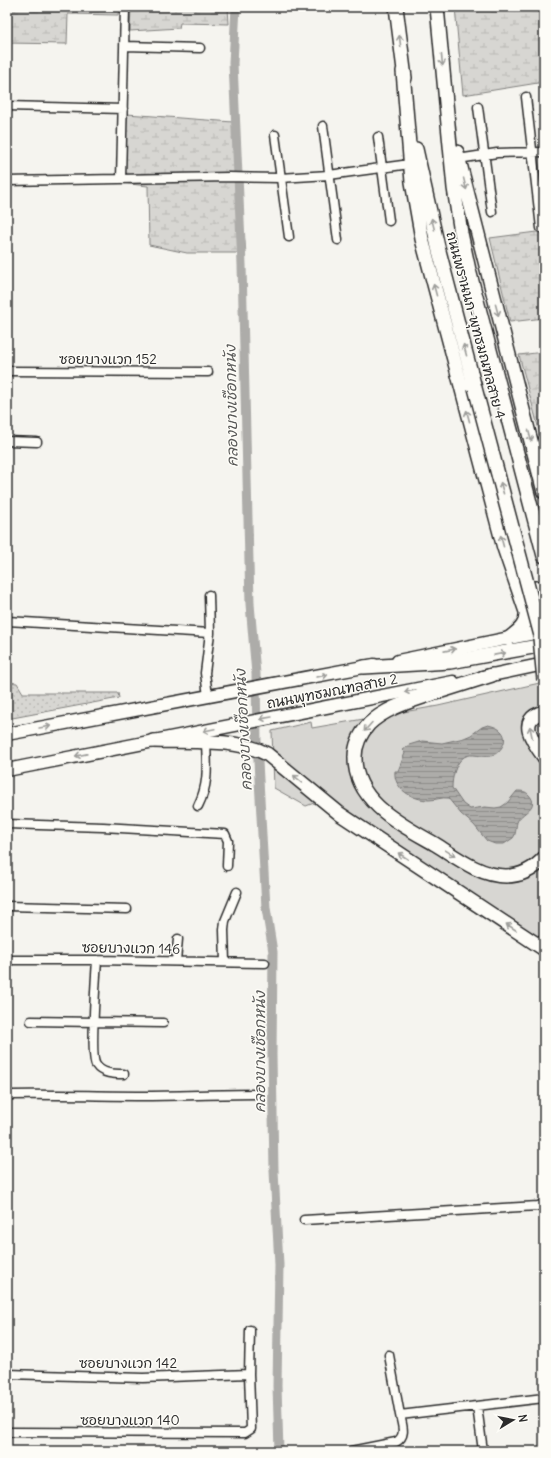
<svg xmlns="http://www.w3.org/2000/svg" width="551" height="1458" font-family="Delius,'Playpen Sans Thai',sans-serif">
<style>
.grass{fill:url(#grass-dots);stroke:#81807e}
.wetland{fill:url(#wetland-marsh);stroke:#81807e}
.green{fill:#d7d6d2;stroke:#81807e}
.water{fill:url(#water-rules);stroke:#797877}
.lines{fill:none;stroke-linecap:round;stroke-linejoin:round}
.canal{stroke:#adaca9;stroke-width:9}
.minor-casing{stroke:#2b2b2b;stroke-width:11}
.secondary-casing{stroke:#2b2b2b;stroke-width:15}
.primary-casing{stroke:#2b2b2b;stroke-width:16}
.minor{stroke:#fdfcf7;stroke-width:8}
.secondary{stroke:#fdfcf7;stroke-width:12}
.primary{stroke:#fdfcf7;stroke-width:13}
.primary-bridge-casing{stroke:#2b2b2b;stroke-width:16;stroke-linecap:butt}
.primary-bridge{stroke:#fdfcf7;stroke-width:13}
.oneway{stroke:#9e9e9b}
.labels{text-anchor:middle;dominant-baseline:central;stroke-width:3;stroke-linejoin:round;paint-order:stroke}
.street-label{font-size:14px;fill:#2b2b2b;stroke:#fdfcf7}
.water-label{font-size:15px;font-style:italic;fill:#585857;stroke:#fdfcf7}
</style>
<defs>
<pattern id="grass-dots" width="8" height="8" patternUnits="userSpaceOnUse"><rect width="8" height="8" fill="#d7d6d2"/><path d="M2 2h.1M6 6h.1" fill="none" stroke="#b9b8b4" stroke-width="1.8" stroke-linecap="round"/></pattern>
<pattern id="wetland-marsh" width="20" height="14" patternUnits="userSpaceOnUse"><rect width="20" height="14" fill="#d7d6d2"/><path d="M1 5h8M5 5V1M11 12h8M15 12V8" fill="none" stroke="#b9b8b4"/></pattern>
<pattern id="water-rules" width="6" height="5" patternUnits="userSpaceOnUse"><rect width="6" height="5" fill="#adaca9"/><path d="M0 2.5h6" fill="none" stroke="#8d8c8a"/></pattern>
</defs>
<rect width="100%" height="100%" fill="#f5f4ef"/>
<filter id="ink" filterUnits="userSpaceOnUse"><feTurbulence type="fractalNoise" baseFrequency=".025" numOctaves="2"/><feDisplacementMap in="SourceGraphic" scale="8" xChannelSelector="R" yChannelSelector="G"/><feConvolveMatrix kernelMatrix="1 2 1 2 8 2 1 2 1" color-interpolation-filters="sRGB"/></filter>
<g filter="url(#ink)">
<path class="grass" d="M7,682l10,1 6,10h95l1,5 -112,21z"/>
<path class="wetland" d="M7,7h111v8l-50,-1 -1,30 -60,-1z
M131,7h97l1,17 -49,-1 -1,5 -49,3z
M455,7h89v75l-81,13z
M127,114l106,8 13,131h-59l-38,-8 -1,-59 -27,-3z
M544,231v87l-34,4 -20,-84z
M544,352v97l-25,-94z"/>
<path class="green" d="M544,682v23l-7,2 7,25v209l-219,-142 -19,7 -32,-18 -2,-57 39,-9 1,6 126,-22z"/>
<path class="water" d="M488,725c5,1 11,3 14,7 7,9 -2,21 -11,24 -9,2 -19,-4 -27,1 -9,6 -12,21 -12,31l11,16 7,5 15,-2 10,1 6,-1 6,-4 10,-12c4,0 9,0 12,4 11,12 -6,17 -11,25 -3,6 -1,13 -5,18l-9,6h-9l-8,-3 -13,-16 -13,-11 -13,-16c-6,-1 -12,2 -19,2 -16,0 -36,-11 -34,-29h3l7,-18 -3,-3 7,-5 13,-4 20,2 22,-5 7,-3 11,-8z"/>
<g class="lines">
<path class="canal" d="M236,7l-3,56 9,202 8,339 6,70 1,69 9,165 7,44 -1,103 2,116 5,94 -2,121 2,65"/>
<defs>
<path id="minor" d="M125,46l75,2
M526,97l15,131
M7,106l116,3
M478,107l14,105
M323,126l15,114
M275,135l14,102
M378,137l11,84
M458,159l39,-6 47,-1
M121,179l4,-172
M7,181l222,-4 51,1 49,-3 81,-11
M7,371l201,1
M7,441l30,1
M7,621l203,12
M208,696l-3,-23 5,-40 -1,-38
M198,806c11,-22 9,-39 8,-63
M7,824l96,3 122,7 3,7 -1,25
M7,906l120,3
M7,960h90l168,3
M97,960c-1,15 -7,97 -1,105 6,9 18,9 28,9
M176,961l2,-22
M225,962l-1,-32 1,-9 12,-29
M31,1021l132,2
M7,1095c45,-1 90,1 134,1 38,0 76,-2 114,-2
M304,1220l234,-14 6,-2
M389,1355l11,60
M7,1374l136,4 106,-4
M477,1406l6,45
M7,1432l238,1 6,-4 -2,-55 1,-44
M351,1451l45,-9c11,-6 6,-17 4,-27l144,-17"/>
<path id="secondary" d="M398,661l146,-30
M482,677l62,-13
M7,734l367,-69
M7,770l446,-88"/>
<path id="primary" d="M396,7l9,71
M437,7l17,181 7,45 8,37 75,286
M403,71l9,111 10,57 82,309 22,64c1,14 -8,19 -18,27
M416,149l22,98 37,141
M457,152l87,340
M521,580l10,8h13
M526,622l9,-6 9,-3
M364,667l86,-5 94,-17
M492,675c-19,6 -38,12 -57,18 -23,8 -48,14 -66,31 -8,9 -14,21 -14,33 -1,45 47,68 80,87 21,13 45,32 71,32 15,0 28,-7 38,-18
M544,712c-28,7 -11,30 0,45
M153,741c34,1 83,-3 114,13l73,60 204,135"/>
</defs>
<use href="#minor" class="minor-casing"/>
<use href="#secondary" class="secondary-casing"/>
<use href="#primary" class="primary-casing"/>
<use href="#minor" class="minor"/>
<use href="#secondary" class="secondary"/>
<use href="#primary" class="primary"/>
<defs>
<path id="primary-bridge" d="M475,388l69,259
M540,638l4,42"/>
</defs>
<use href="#primary-bridge" class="primary-bridge-casing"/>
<use href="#primary-bridge" class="primary-bridge"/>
</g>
<defs><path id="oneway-shaft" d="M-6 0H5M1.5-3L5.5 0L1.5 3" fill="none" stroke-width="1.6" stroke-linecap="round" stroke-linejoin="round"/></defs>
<g class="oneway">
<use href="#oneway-shaft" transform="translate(400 41) rotate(-97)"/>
<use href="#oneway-shaft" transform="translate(442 60) rotate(84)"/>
<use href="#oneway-shaft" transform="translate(465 184) rotate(76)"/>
<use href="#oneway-shaft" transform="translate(433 224) rotate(-104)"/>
<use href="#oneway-shaft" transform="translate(435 290) rotate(-105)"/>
<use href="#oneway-shaft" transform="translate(497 310) rotate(75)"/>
<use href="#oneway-shaft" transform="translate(465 350) rotate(-105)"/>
<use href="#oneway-shaft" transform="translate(468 416) rotate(-105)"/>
<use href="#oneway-shaft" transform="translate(530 436) rotate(75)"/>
<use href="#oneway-shaft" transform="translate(502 488) rotate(-105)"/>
<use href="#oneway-shaft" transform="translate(502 541) rotate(-105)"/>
<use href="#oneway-shaft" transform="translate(450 650) rotate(-11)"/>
<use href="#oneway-shaft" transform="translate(500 654) rotate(-11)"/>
<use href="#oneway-shaft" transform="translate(322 676) rotate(-11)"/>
<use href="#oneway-shaft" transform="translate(410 691) rotate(169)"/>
<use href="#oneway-shaft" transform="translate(266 718) rotate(170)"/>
<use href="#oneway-shaft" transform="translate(45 727) rotate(-10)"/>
<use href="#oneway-shaft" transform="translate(368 727) rotate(132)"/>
<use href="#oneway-shaft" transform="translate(209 730) rotate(168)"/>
<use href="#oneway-shaft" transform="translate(531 732) rotate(-102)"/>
<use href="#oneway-shaft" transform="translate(81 755) rotate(169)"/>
<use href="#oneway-shaft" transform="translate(298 779) rotate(-140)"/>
<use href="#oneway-shaft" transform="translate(450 853) rotate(31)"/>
<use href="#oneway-shaft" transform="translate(403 856) rotate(-147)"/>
<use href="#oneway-shaft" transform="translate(511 927) rotate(-147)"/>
</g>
</g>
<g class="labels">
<g class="street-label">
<text transform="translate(476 325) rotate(75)">ถนนพรานนก-พุทธมณฑลสาย 4</text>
<text x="108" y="359">ซอยบางแวก 152</text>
<text transform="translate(332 691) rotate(-11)">ถนนพุทธมณฑลสาย 2</text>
<text transform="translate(131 948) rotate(1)">ซอยบางแวก 146</text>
<text x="128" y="1363">ซอยบางแวก 142</text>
<text x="130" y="1420">ซอยบางแวก 140</text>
</g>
<g class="water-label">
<text transform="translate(231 406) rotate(-91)">คลองบางเชือกหนัง</text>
<text transform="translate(243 730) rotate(-93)">คลองบางเชือกหนัง</text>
<text transform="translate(259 1052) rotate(-90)">คลองบางเชือกหนัง</text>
</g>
</g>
<rect width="551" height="1458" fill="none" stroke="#fdfcf7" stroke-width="24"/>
<rect x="12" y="12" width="527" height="1434" fill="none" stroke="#2b2b2b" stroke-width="1.5" filter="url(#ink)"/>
<g transform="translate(513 1420) rotate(80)" stroke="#fdfcf7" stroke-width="3" paint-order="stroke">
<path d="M0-3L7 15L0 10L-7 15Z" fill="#2b2b2b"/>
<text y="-6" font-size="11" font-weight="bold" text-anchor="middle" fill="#2b2b2b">N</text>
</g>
</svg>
